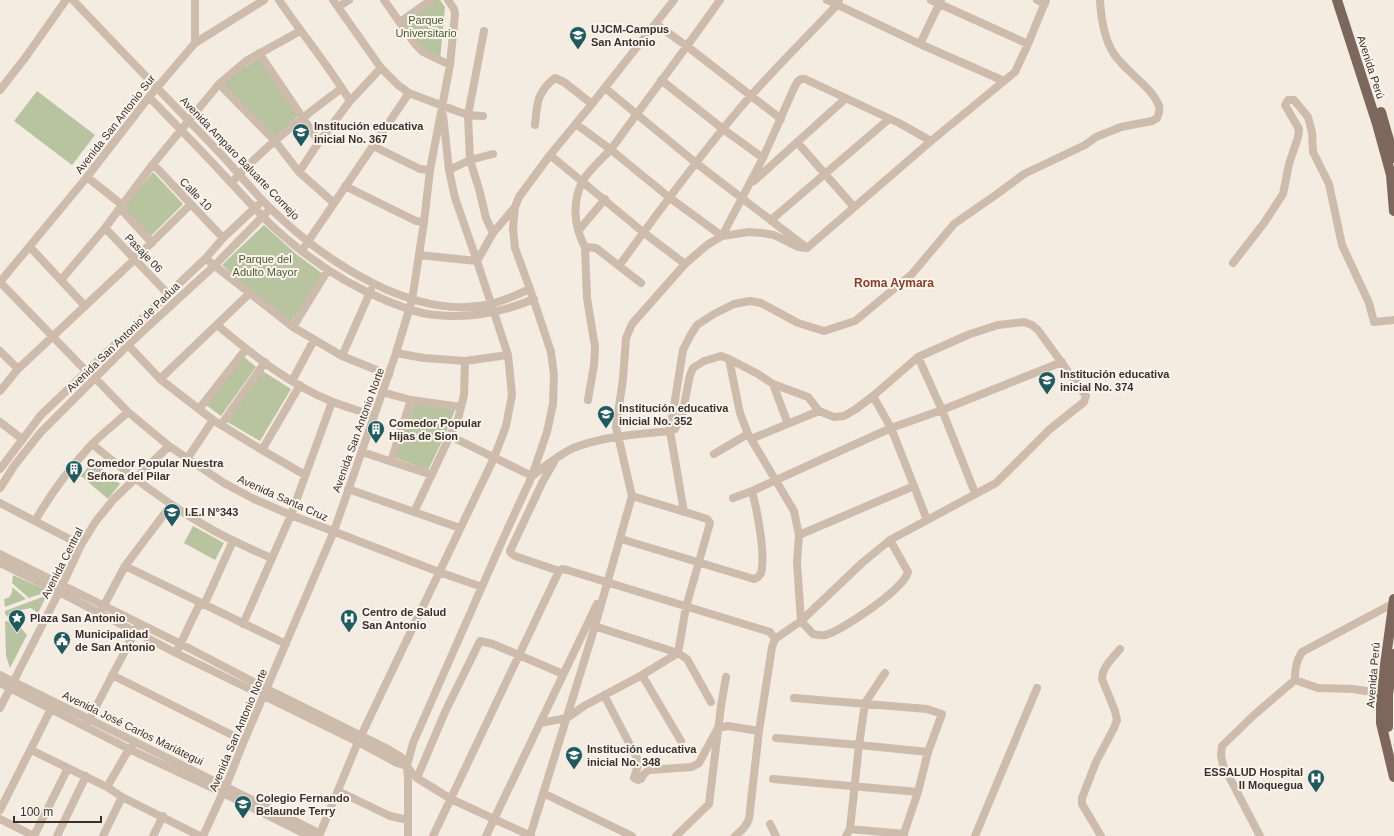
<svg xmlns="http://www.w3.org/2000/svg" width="1394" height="836" font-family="Helvetica,sans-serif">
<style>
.green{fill:#b8c4a0}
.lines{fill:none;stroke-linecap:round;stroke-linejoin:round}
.minor{stroke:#cdbbac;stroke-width:8}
.major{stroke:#7d675c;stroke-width:10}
.labels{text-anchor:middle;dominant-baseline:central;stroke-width:4;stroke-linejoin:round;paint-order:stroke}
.park-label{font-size:11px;fill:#4a5a2e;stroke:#fbf5ee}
.poi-label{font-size:11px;font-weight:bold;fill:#3b302b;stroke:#fbf5ee;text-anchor:start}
.street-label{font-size:11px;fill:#3b302b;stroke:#fbf5ee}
.neighbourhood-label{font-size:12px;font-weight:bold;fill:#8c3b22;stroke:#fbf5ee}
</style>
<rect width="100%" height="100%" fill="#f4ebe1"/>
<path class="green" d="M435,0h5l5,7 -5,53 -15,-8 -22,-30z
M260,57l38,59 -25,22 -52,-52 21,-17z
M37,91l58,44 -23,30 -58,-44z
M153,172l30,32 -34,34 -27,-29z
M264,225l32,29 27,20 -32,48 -39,-29 -30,-28z
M243,356l13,11 -35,49 -15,-11z
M261,370l30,19 -31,52 -36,-21z
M414,404l41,6 -9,23 -18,37 -33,-12z
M93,461l27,23 -12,15 -27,-23z
M193,526l31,17 -9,17 -31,-17z
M13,575l33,15v2l-17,6 -17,-15z
M12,587l14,12 -21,8 -1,-8c7,-1 9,-6 8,-12z
M45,596l1,1 -8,16 -7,-5 -10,2 -13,7 -3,-3v-3z
M14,620l13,15 -17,33 -4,-12 -1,-35 5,1z"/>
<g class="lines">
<path class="minor" d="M73,0c47,50 96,100 144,150 18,19 34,39 53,58 53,52 143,114 221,96 13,-3 27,-10 39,-15
M279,0c23,34 50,66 71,101
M333,0l48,68 17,17 11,8 34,13 25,9 15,1
M384,0l31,44 8,8 27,13
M827,0l93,44 84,37
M931,0l97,44
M1037,0l8,4
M338,7l11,-7
M400,22l31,-22
M656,24l32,23 93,72
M484,31l-16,84 2,45 9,29 7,29 7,15
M195,43v-43
M920,44l21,-44
M259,53l60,89
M661,80l62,49 40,29
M219,84l56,57 24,31 35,31
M605,88l91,75 111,85
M0,90l25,-32 41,-58
M149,97c24,25 48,49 72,75 13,14 27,29 41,44 35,35 79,66 125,85 16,6 32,13 49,14 34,4 67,-3 98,-16
M443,115l6,55 6,28 22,63 16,-28 22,-26
M576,124l34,25 60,49 52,38
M535,125c2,-22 2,-33 20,-47l9,4 28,22
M797,142l57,65
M373,146l47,23 10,1
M550,155l93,77 42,32
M153,164l70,74
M449,170l21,-10 23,-6
M299,172l20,-30 31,-41 31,-33
M87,177l34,27
M754,181l91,-82
M231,183c33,-36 72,-66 111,-95
M345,186l71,35 8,1
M120,208l32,35
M771,220l118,-101
M105,228l63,66
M579,230l26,-31
M722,236l41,-78 31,-70c3,-5 4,-10 11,-9l94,44 32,18
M305,246l104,-153
M30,247l55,59
M585,247l2,51 8,49 -1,18 -6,35
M210,262l83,65 49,29 47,19
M1233,263l31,-40 19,-29 6,-30 9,-27 1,-8 -14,-24 3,-5h6l14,17 4,15 1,20 16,32 13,61 27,58 5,19 20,-2
M619,266c39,-54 79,-108 122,-159 30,-35 64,-68 96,-102l2,-5
M61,280l44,-52 48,-64 66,-80 27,-23 54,-30
M0,282l87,90 8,6 33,34 41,34 55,37 30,16 37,16 148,57 43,15
M0,282l87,-105 62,-80 46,-54 69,-43
M641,283l-45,-35 -11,-1c-11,-20 -13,-44 -3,-65 5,-10 22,-25 30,-34 36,-50 73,-98 108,-148
M217,325c35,29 73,60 116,77 13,5 28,9 41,14
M293,327l35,-57
M128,345l32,34 53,41 49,30 43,25
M0,351l18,18
M396,353l28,5 41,3 43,-6
M342,356l29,-66
M918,357l24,53 33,83
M160,379l90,-86
M292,381l22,-41
M773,384l15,40
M0,391l18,-22 116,-109 56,-55
M382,392l29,8 50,7
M199,409l47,-60
M0,422l22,17
M221,425l44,-63
M450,436l82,40c14,-10 28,-23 44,-29 30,-11 63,-13 94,-16l5,-2 7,-14 8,-40 3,-7 11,-7 17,-5 8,3
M751,439l68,-28
M92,444c38,31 76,61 119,85 19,11 40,20 60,29
M262,450l38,-65
M362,452l70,23
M714,454l34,-20
M187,459l26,-39
M391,461l20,-61
M554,462l-11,19 -33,70 1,2 4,3 44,15
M0,469l41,-54 165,-157 17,-20 35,-33
M914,486l13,34
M0,488l14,-22 27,-34 87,-87 86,-79 52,-53
M348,489l112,39
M733,498l19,-7
M0,503l81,42
M414,512l44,-93 6,-24 1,-34
M684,512l-14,-81 13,-81 7,-14 7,-11 17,-11 20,-10 16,-3 11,2 37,20 26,8 31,-10 57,-47 42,-50 43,-30 27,-20 61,-29 11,-8 25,-10 31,-6 5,-3c2,-4 3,-8 2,-12 -7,-19 -34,-35 -45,-52 -10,-15 -13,-37 -14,-54
M35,521c16,-28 35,-53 56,-76 12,-12 25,-22 37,-33
M799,535l115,-49 -23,-58 51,-18 120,-48
M621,539l133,40c3,-1 6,-3 7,-6 5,-18 -4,-63 -9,-82l139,-63 -18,-32
M0,554l181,90 86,45 119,59 15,9 10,15 6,6 34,21 80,37
M0,563l59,29 117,61 182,89 39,21 10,3
M125,566l161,78
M204,605l29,-64
M102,609l23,-43 46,-61
M243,624l48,-109 41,-113
M591,625l87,28 9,6 24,43
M178,649l22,-46
M0,675l315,156 2,5
M112,675l132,66
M642,675l39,66
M1295,680c0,-11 1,-19 7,-28l92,-49
M0,683l129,66 94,44 86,43
M604,695l35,67 -5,16 4,2 3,-1 3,-5 5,-4 43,-3 7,-4 19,-35 10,-2 31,5
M794,698l133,11 15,5 -14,38 -10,40 -15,44
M0,708l59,-116 22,-47 15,-24 18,-22 55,-53
M88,722l49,-94
M540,723l27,-5 17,-12 58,-31 36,-22 8,-46 24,-84 -3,-4 -9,-3 -66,-20
M776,738l83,7 69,7
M31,750l76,37 15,10 78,39
M417,778l28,-66 35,-71 13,3 70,30
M773,779l145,13
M107,787l22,-38 3,-2
M338,791l52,25 18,4
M543,793l89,43
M0,810l51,-101
M0,819l34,17
M770,824l6,12
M850,829l54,5
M34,836l34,-68
M57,836l29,-60
M103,836l19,-39
M153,836l10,-20
M203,836l23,-50 18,-45 90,-210 62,-178 16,-53 12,-78 6,-52 20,-105 5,-51 -1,-5 -6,-9
M319,836l39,-94 136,-284 12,-32 6,-31 -4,-40 -31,-94 -58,-6
M408,836v-57l-1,-13 6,-23 90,-204 29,-63 15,-44 6,-28 1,-29 -3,-23 -21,-63 -15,-41 -2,-19 2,-22 4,-10 31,-42 42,-51 82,-104
M433,836l126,-265 3,-2 5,1 203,62 5,7
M486,836l111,-232
M530,836l65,-210 37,-130 -16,-69 7,-48 3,-41 6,-14 53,-60 22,-19 15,-9 27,-4 13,1 12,2 24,12 9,1 124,-107 84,-69 13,-28 18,-44
M676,836l33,-32 12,-98 5,-29
M735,836c6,-5 11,-9 14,-17l10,-88 13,-84 3,-8 26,-18 61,-58 28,-23 106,-57 54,-54 34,-27 2,-6 -48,-66 -6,-5 -8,-3 -26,3 -28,9 -52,23 -45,39 -17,13 -12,7 -10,1 -15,-6 -11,-14 -35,-13 -15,-10 -29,-15 11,54 8,21 46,77 5,24 -2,27 4,59 12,13c4,1 8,2 12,1 17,-4 80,-47 83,-63l-18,-32
M846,836l4,-7 9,-84 6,-42 20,-30
M975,836l62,-148
M1101,836l-19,-32v-6l14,-36 18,-34 3,-8 -2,-9 -13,-32c0,-12 11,-21 18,-30
M1260,836l-37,-71 -2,-10 1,-9 32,-31 41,-35 23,8 35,1 33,5"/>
<path class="major" d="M1337,0l40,124 14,51 3,36
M1381,112l13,46
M1394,599l-13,95v29l13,54
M1388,727v-33l6,-40"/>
</g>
<defs>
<symbol id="university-pin" viewBox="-11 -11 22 30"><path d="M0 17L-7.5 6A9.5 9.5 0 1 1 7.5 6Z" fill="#1f5a5e" stroke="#fbf5ee"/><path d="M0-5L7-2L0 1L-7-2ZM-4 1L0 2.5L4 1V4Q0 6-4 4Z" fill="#fff"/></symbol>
<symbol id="school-pin" viewBox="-11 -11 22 30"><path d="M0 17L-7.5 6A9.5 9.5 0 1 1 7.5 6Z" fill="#1f5a5e" stroke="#fbf5ee"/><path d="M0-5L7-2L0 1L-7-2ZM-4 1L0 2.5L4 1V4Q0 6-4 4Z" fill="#fff"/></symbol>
<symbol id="building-pin" viewBox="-11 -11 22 30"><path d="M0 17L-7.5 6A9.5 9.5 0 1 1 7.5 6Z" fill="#1f5a5e" stroke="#fbf5ee"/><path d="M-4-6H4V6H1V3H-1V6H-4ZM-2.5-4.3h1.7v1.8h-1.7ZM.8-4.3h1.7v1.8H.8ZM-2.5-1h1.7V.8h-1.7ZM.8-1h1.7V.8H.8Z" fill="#fff"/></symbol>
<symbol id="sight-pin" viewBox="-11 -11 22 30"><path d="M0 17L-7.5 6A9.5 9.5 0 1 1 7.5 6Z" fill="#1f5a5e" stroke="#fbf5ee"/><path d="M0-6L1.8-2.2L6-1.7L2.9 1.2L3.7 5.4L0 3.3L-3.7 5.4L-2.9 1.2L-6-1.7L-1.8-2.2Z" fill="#fff"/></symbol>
<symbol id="hospital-pin" viewBox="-11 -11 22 30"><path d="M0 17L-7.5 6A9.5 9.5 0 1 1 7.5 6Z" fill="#1f5a5e" stroke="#fbf5ee"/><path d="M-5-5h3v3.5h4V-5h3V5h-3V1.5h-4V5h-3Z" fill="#fff"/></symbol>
<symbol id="civic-pin" viewBox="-11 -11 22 30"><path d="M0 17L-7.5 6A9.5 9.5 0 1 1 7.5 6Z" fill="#1f5a5e" stroke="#fbf5ee"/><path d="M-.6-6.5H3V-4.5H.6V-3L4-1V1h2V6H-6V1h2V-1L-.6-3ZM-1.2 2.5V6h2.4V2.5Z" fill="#fff"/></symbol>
</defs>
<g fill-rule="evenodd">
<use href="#university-pin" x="568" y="25" width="20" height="27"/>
<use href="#school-pin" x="291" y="122" width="20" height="27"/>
<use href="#school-pin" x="1037" y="370" width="20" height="27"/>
<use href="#school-pin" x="596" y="404" width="20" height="27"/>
<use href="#building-pin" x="366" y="419" width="20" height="27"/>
<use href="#building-pin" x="64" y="459" width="20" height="27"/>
<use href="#school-pin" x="162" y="502" width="20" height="27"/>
<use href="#sight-pin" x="7" y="608" width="20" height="27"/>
<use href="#hospital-pin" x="339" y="608" width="20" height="27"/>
<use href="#civic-pin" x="52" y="630" width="20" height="27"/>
<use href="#school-pin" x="564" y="745" width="20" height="27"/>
<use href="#hospital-pin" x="1306" y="768" width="20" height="27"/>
<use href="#school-pin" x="233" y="794" width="20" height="27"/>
</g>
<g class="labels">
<g class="park-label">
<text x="426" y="20">Parque<tspan x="426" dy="13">Universitario</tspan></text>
<text x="265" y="259">Parque del<tspan x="265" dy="13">Adulto Mayor</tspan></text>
</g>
<g class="poi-label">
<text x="591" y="29">UJCM-Campus<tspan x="591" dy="13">San Antonio</tspan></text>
<text x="314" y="126">Institución educativa<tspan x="314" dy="13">inicial No. 367</tspan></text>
<text x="1060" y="374">Institución educativa<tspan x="1060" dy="13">inicial No. 374</tspan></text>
<text x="619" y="408">Institución educativa<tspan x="619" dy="13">inicial No. 352</tspan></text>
<text x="389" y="423">Comedor Popular<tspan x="389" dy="13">Hijas de Sion</tspan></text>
<text x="87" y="463">Comedor Popular Nuestra<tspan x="87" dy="13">Señora del Pilar</tspan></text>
<text x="185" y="512">I.E.I N°343</text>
<text x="362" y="612">Centro de Salud<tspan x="362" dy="13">San Antonio</tspan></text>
<text x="30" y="618">Plaza San Antonio</text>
<text x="75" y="634">Municipalidad<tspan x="75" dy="13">de San Antonio</tspan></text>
<text x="587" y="749">Institución educativa<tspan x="587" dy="13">inicial No. 348</tspan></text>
<text x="1303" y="772" text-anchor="end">ESSALUD Hospital<tspan x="1303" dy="13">II Moquegua</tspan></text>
<text x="256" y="798">Colegio Fernando<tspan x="256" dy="13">Belaunde Terry</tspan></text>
</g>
<g class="street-label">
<text transform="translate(1371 67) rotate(72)">Avenida Perú</text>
<text transform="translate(115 124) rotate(-52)">Avenida San Antonio Sur</text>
<text transform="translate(240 158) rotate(46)">Avenida Amparo Baluarte Cornejo</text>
<text transform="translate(196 194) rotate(46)">Calle 10</text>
<text transform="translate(144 253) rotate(46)">Pasaje 06</text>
<text transform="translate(123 337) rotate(-44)">Avenida San Antonio de Padua</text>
<text transform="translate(358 430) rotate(-70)">Avenida San Antonio Norte</text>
<text transform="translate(283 498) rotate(24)">Avenida Santa Cruz</text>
<text transform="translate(62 563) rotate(-63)">Avenida Central</text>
<text transform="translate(1373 675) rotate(-85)">Avenida Perú</text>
<text transform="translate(133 728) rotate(26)">Avenida José Carlos Mariátegui</text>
<text transform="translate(238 730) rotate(-67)">Avenida San Antonio Norte</text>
</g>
<g class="neighbourhood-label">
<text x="894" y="283">Roma Aymara</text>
</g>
</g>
<path d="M14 816v6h87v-6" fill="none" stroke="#3b302b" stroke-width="2"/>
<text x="20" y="816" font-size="12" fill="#3b302b" stroke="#fbf5ee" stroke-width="3" paint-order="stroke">100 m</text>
</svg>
